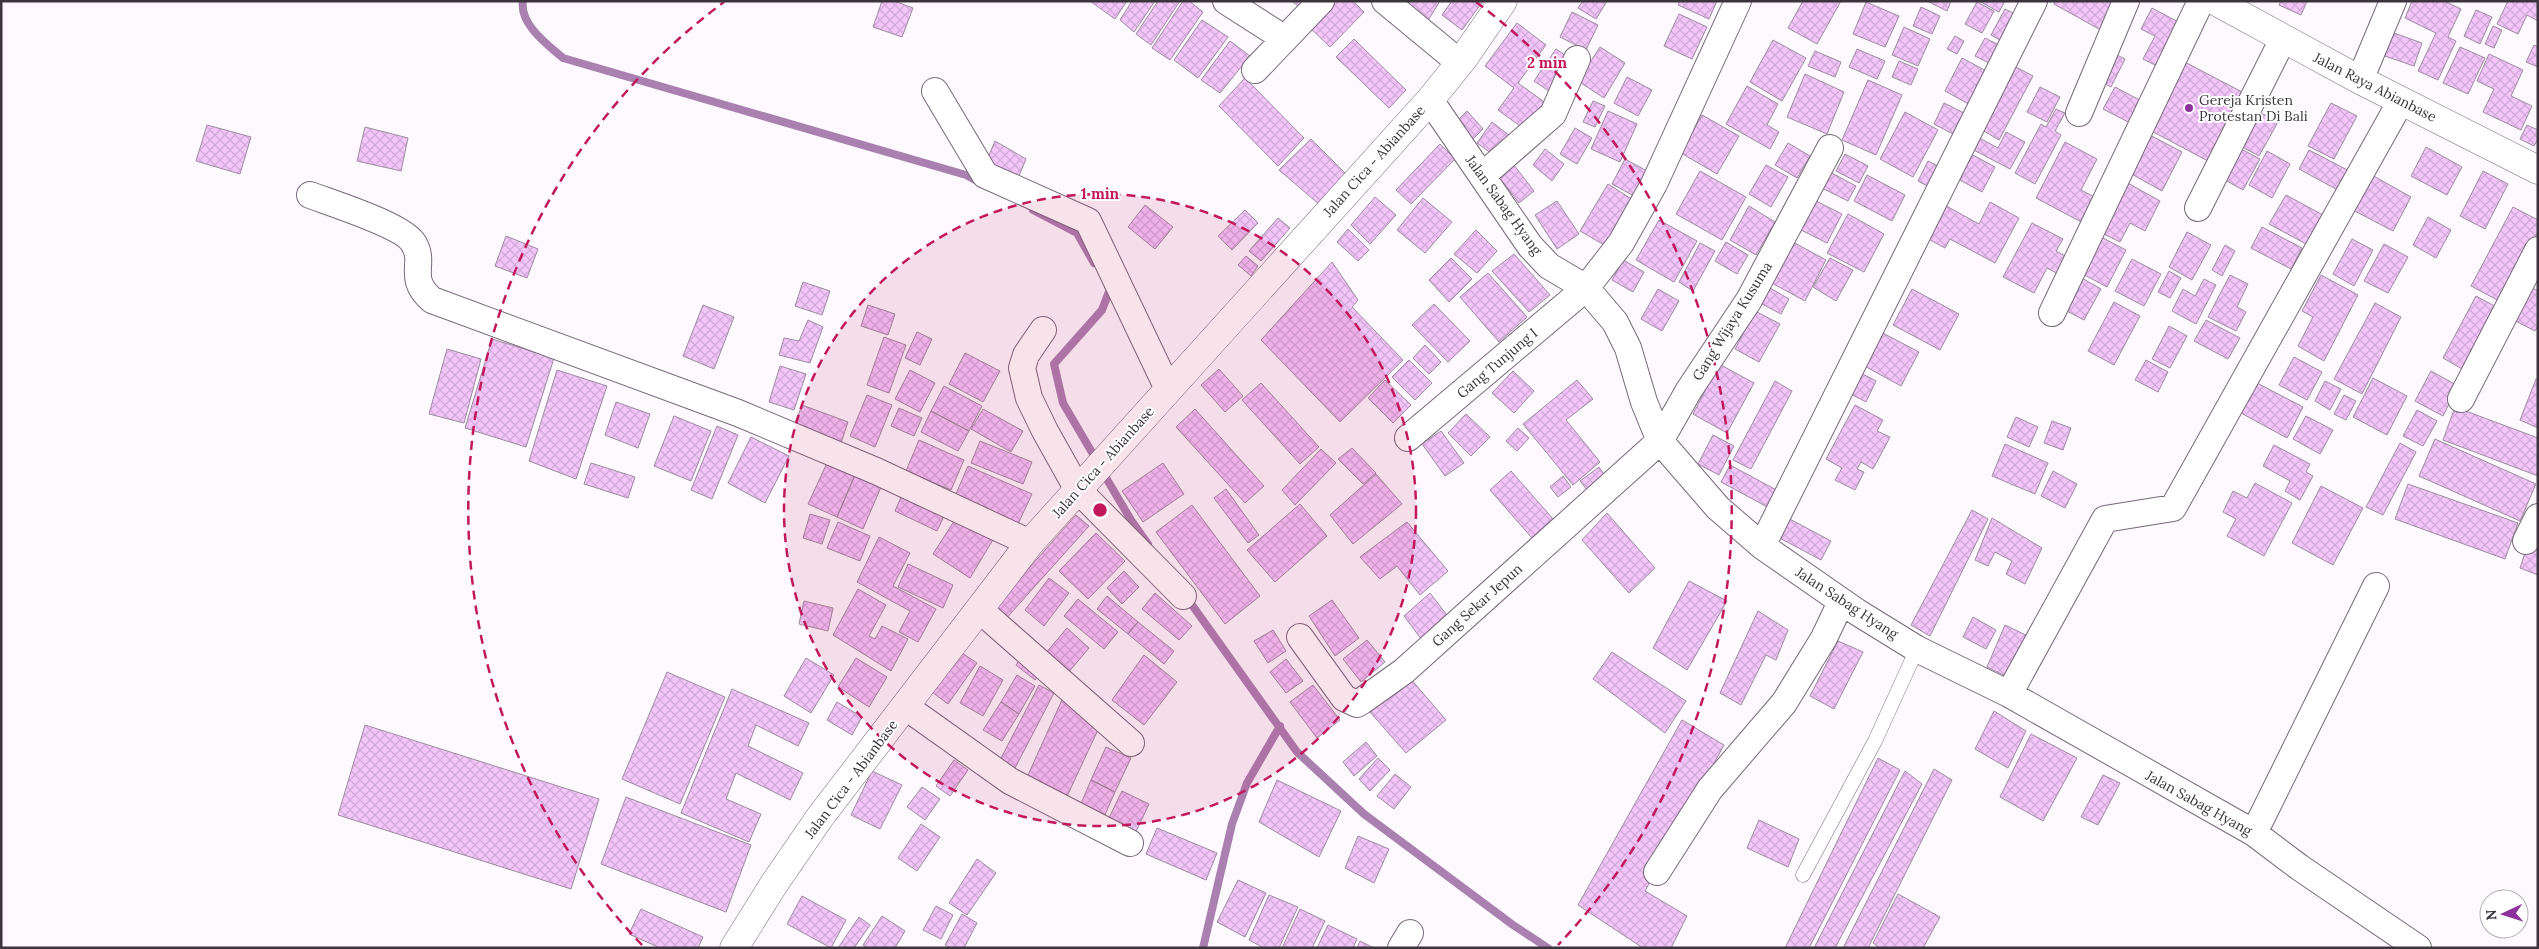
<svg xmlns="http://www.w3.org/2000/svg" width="2539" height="949" font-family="Lora,serif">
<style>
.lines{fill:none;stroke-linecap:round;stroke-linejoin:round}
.stream{stroke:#aa80b0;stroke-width:8}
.building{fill:url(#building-cross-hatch);stroke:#9d8c9f}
.service-casing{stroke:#78687b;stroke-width:15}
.minor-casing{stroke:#78687b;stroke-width:28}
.tertiary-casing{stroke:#78687b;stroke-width:29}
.secondary-casing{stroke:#78687b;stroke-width:29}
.service{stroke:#fff;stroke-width:14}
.minor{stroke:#fff;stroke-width:26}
.tertiary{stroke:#fff;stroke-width:28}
.secondary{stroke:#fff;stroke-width:28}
.ring{fill:none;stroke:#c2185b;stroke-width:2.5;stroke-dasharray:9 6}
.poi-dot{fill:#8d319c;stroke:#fff;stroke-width:2}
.labels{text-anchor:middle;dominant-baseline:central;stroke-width:4;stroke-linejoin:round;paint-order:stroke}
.street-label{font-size:14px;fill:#3b343d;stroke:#fff}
.poi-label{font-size:14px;fill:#3b343d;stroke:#fff;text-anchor:start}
.centre{fill:#c2185b;stroke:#fff;stroke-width:2.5}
.ring-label{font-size:15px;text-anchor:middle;font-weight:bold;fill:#c2185b;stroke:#fff;stroke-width:4;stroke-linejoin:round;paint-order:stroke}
</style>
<defs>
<pattern id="building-cross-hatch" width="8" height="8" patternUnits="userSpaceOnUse" patternTransform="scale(1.25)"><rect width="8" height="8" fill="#f3c5fb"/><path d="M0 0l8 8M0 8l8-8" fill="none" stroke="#d1aad8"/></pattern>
</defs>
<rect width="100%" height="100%" fill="#fdf9fe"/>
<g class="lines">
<path class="stream" d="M523,1c-4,23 25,44 40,57l403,117 13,7
M1033,210l44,23 17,30
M1097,461l-34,-58 -9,-39 48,-54 8,-21 -2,-3
M1102,471l29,49 17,24
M1187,598l110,154 67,62 149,111 35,23
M1203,948l29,-124 15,-41 33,-57"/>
</g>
<path class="building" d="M882,1h12l19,7 -11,29 -29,-10z
M1090,1h37l-12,18z
M1132,1h23l-21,31 -14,-12z
M1158,1h22l-29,44 -15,-11z
M1183,1h6l14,11 -33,48 -18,-12z
M1291,1h15l-6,6z
M1324,1h29l11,11 -34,35 -26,-25z
M1392,1h48l-13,21z
M1452,1h31l-21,29 -20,-15z
M1583,1h24l-11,18 -18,-11z
M1680,1h37l-8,18 -31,-14z
M1803,1h38l-24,43 -29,-16z
M1927,1h24l-4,10z
M1979,1h26l-6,11z
M2055,1h68l-17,32 -52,-29z
M2281,1h26l-6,14 -22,-10z
M2412,1h32l17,8 -13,28 8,4 -18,39 -20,-9 18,-38 -31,-15z
M2508,1h30v20l-11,-6 -9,19 -21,-10z
M1866,2l33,14 -14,31 -32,-13z
M1977,2l17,9 -12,22 -17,-9z
M1921,7l19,9 -8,18 -19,-8z
M2152,8l34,18 -23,43 -20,-10 12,-23 -14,-7z
M2005,9l14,7 -14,27 -14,-8z
M2476,10l16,7 -12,27 -16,-8z
M1572,12l26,13 -12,25 -26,-13z
M1679,14l28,13 -15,32 -28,-13z
M1202,20l26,17 -30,41 -24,-18z
M1517,23l29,22 -28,38 29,21 -20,27 -29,-21 16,-22 -29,-22z
M2493,26l9,4 -8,18 -9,-4z
M1904,27l26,12 -12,27 -26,-11z
M2391,32l31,11 -8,23 -32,-11z
M1955,36l9,5 -7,13 -10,-5z
M1985,38l16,8 -10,18 -16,-8z
M1354,39l52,51 -17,18 -53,-51z
M1773,40l33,18 -24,43 -32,-19z
M1230,41l20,15 -30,37 -19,-13z
M2534,45l4,2v20l-12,-5z
M1600,47l25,16 -21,35 -26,-17z
M2460,47l25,11 -17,36 -25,-11z
M1556,49l18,12 -22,32 -18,-12z
M1857,49l28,12 -8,18 -28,-12z
M1815,51l26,11 -6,15 -27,-11z
M2113,53l12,6 -14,28 -13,-7z
M2489,54l34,16 -12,26 21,10 -11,24 -38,-18 11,-23 -17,-8z
M1962,58l30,16 -18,33 -29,-16z
M2179,59l65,34 -36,68 -64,-34z
M1899,61l19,8 -7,16 -19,-8z
M2012,65l21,11 -34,64 -20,-12z
M1805,74l39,18 -17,42 -40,-17z
M1627,77l25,13 -14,26 -24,-13z
M1245,78l59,60 -26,28 -59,-60z
M1868,80l34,15 -26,60 -34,-15z
M1747,86l31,18 -11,21 12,7 -9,17 -44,-25z
M2040,87l20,10 -13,25 -20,-10z
M2115,87l34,18 -11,22 -35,-18z
M1593,101l12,5 -10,21 -12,-5z
M1944,103l20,10 -11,21 -19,-10z
M2331,103l26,13 -23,43 -26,-13z
M2252,108l26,14 -19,34 -26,-14z
M2056,109l9,4 -10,18 6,4 -26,49 -20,-11 26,-49 5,3z
M1467,111l16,18 -11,11 -16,-18z
M1608,111l29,13 -17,38 -29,-13z
M1905,112l33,18 -25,47 -33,-18z
M1702,115l37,21 -22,38 -36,-21z
M1492,122l18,14 -15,20 -18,-13z
M207,125l44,12 -11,37 -44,-13z
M2527,125l11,5v9l-4,7 -14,-7z
M365,127l43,11 -7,33 -44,-10z
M1575,128l17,10 -15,26 -17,-10z
M2006,132l19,10 -15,27 -44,-23 6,-12 26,14z
M2148,134l34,18 -20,39 -34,-19z
M1311,139l38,38 -29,28 -41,-35z
M995,141l31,18 -10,24 -31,-18z
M2065,142l32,17 -16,31 19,10 -13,25 -51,-27z
M1788,143l22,13 -13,22 -22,-13z
M1440,144l15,15 -44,45 -15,-14z
M2232,144l28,15 -17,31 -27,-15z
M2426,147l36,20 -15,28 -36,-19z
M1545,149l19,15 -12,17 -19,-16z
M2309,150l46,24 -10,20 -46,-25z
M2267,151l23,13 -18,34 -23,-13z
M1845,154l23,12 -9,17 -23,-12z
M1971,154l24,13 -13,25 -24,-13z
M1625,159l22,12 -13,25 -22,-12z
M1510,160l24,31 -15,12 -24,-31z
M1928,161l14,7 -11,20 -13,-7z
M1766,165l22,12 -17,30 -22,-13z
M1700,171l46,26 -24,43 -46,-26z
M2483,171l25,13 -23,45 -25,-13z
M1830,172l26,14 -8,15 -26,-13z
M2370,174l41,23 -18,34 -42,-22z
M1867,175l38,20 -13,26 -38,-20z
M2124,181l36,20 -15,30 -15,-8 -10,19 -22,-11z
M1608,184l25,16 -27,46 -26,-15z
M2286,195l37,20 -15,30 -39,-21z
M1375,197l21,18 -26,29 -19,-19z
M1423,198l29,24 -27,31 -28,-23z
M1557,201l22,33 -22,15 -22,-34z
M1816,201l26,13 -15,29 -26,-13z
M1939,202l40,22 11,-22 29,16 -24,45 -45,-24 -5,9 -24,-13z
M1145,205l28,22 -18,22 -27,-22z
M1749,206l26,16 -19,33 -26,-15z
M2513,207l25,13v12l-37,70 -30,-16z
M1245,210l13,13 -26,27 -14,-14z
M1848,214l36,20 -20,38 -37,-19z
M2428,217l23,13 -15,28 -23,-13z
M1278,218l12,10 -29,33 -12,-10z
M1659,220l38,21 -23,41 -38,-22z
M2032,223l31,16 -7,12 13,7 -9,17 -13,-7 -13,25 -31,-16z
M2262,227l40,21 -11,21 -40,-21z
M1348,229l21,21 -11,11 -21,-19z
M1476,230l21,21 -20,22 -23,-19z
M2187,232l24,13 -19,35 -23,-13z
M506,236l32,13 -11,29 -32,-12z
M2099,236l27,14 -19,37 -28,-15z
M2352,239l21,11 -19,36 -21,-12z
M1791,241l35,19 -21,41 -35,-19z
M1726,242l22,13 -11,19 -22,-13z
M1700,243l15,8 -22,40 -14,-9z
M2384,244l24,13 -20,36 -24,-12z
M2225,245l10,6 -13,25 -10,-6z
M1514,254l36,41 -21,17 -37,-41z
M1246,256l12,10 -7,10 -13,-11z
M1451,258l21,21 -23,23 -20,-22z
M1830,258l23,12 -17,31 -23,-14z
M2132,259l29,15 -17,32 -29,-15z
M1623,260l21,12 -11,20 -21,-12z
M1332,262l26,38 -6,7 51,53 -63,62 -79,-82z
M2169,271l12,7 -11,20 -12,-6z
M1488,273l39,44 -28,25 -39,-45z
M2230,275l18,9 -11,23 9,5 -10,19 -28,-14z
M2321,275l37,20 -34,66 -26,-15 15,-29 -11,-6z
M2080,277l21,12 -17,31 -21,-11z
M2204,279l12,6 -20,39 -24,-13 11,-22 12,7z
M803,282l27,9 -8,24 -27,-9z
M2523,283l15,8v35l-3,5 -29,-15z
M1770,288l19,11 -8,15 -19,-10z
M1658,289l21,12 -17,30 -21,-12z
M1912,289l47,25 -19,36 -47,-25z
M2476,296l26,14 -33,63 -26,-15z
M2114,302l26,14 -26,49 -26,-14z
M2375,303l26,14 -39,77 -28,-15z
M1434,304l36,37 -22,21 -36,-37z
M703,305l31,12 -20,52 -31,-13z
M868,305l27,9 -7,21 -27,-9z
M1755,311l25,13 -21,38 -24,-13z
M808,320l15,7 -13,36 -31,-8 5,-17 15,3z
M2206,320l34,18 -12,21 -34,-18z
M2169,326l18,10 -17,32 -18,-9z
M1877,330l42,22 -18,34 -42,-23z
M917,332l15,7 -12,26 -15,-7z
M884,337l22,8 -17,48 -22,-8z
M492,339l62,19 -28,89 -61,-19z
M1425,345l16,17 -12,12 -16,-16z
M447,349l34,10 -17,64 -35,-9z
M965,353l35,18 -17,31 -34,-18z
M2294,357l28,15 -15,28 -28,-15z
M1409,360l23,23 -17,17 -23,-23z
M2146,360l22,12 -10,20 -23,-12z
M1719,364l35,19 -27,50 -34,-19z
M780,366l26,8 -12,36 -25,-8z
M1219,369l24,27 -18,16 -24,-27z
M557,370l50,16 -31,93 -47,-18z
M910,370l25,13 -15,29 -25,-13z
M1855,370l21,11 -10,21 -21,-11z
M1513,371l21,20 -20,22 -22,-20z
M2431,371l27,15 -15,30 -28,-15z
M2373,378l34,18 -20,39 -34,-18z
M2536,379l2,1v48l-18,-8z
M1385,380l26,25 -18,18 -25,-25z
M1577,380l16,19 -27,21 34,42 -27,23 -50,-61z
M1775,381l17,10 -41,78 -18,-9z
M2325,381l16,8 -11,21 -15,-9z
M1261,383l58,64 -19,17 -58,-64z
M2257,383l46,24 -16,31 -46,-25z
M944,386l38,20 -13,25 -38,-20z
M867,395l25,10 -17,42 -25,-11z
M2344,395l12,6 -10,19 -12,-6z
M616,402l34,12 -12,34 -33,-13z
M802,405l46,17 -7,21 -47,-17z
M1855,405l28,15 -6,11 13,6 -17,32 -12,-7 -4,7 7,3 -9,18 -20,-10 7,-12 -16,-9z
M2455,407l83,31v38l-95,-36z
M899,408l23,10 -8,18 -23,-10z
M983,409l40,22 -12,21 -40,-23z
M1195,409l69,77 -19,17 -69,-76z
M2417,410l20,11 -14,25 -20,-10z
M931,411l38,20 -11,20 -37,-19z
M1466,414l24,23 -19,19 -23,-23z
M674,416l37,15 -20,50 -37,-15z
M2306,416l27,14 -13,24 -27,-15z
M2016,417l22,10 -9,20 -22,-10z
M2052,421l19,7 -8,22 -19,-7z
M717,426l21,9 -26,64 -21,-9z
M1518,428l11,10 -12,13 -11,-10z
M1441,431l23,32 -19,13 -23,-32z
M1713,435l21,11 -15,29 -21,-11z
M751,437l38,19 -24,47 -37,-20z
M2435,439l101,45 -16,37 -101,-45z
M919,440l45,20 -13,30 -45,-19z
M980,441l52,21 -9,22 -52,-21z
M2400,443l16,9 -33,63 -17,-8z
M2005,444l43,19 -13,31 -43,-18z
M2274,445l36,19 -4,8 7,4 -13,24 -15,-9 5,-10 -27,-15z
M1352,448l24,25 -13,11 -25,-25z
M1321,449l15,14 -41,42 -13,-15z
M591,463l44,14 -7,21 -44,-14z
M827,463l28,12 -18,42 -29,-13z
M1163,463l21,31 -41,28 -21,-31z
M1730,465l52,28 -9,17 -52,-28z
M968,466l64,28 -14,30 -63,-28z
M1599,467l6,9 -18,14 -7,-9z
M1511,471l42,48 -21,19 -42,-48z
M2053,471l24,13 -12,24 -24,-12z
M1376,474l26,30 -49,40 -23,-29z
M855,475l26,12 -18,42 -26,-12z
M1563,476l8,11 -13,10 -8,-10z
M2255,483l37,20 -28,53 -37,-20 9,-17 -13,-7 10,-21 14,7z
M2408,484l110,39 -13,36 -110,-40z
M2321,486l42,22 -30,57 -41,-22z
M1226,489l33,46 -11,8 -34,-45z
M902,495l43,19 -8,17 -42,-20z
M1300,504l27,32 -52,46 -28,-32z
M1192,505l68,91 -35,28 -69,-92z
M1972,510l16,9 -58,117 -19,-11z
M1607,513l48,55 -26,25 -47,-53z
M810,514l20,6 -8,24 -19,-6z
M958,515l36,23 -24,40 -37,-24z
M1076,515l13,11 -86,96 -12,-11z
M1786,517l45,24 -10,19 -45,-24z
M1992,518l50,30 -17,36 -19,-10 6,-13 -17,-9 -7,14 -13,-6z
M838,522l32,14 -10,25 -33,-13z
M1407,522l41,49 -28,24 -23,-29 -17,13 -20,-22z
M1096,533l29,28 -37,38 -29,-28z
M879,537l31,16 -17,33 43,23 -18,33 -19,-10 11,-21 -53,-29z
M2528,544l10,3v28l-18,-7z
M908,564l45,21 -10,23 -45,-21z
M1124,571l15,16 -17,17 -15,-16z
M1049,578l20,15 -25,33 -19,-16z
M1689,581l38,20 -40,69 -34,-22z
M858,589l28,16 -17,31 6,3 7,-13 26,13 -17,32 -58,-36z
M1155,593l37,33 -13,14 -37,-31z
M1430,593l20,26 -28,21 -18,-24z
M1107,596l31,26 -10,12 -31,-25z
M1078,599l40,33 -14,17 -40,-33z
M1332,600l27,38 -24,18 -26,-40z
M804,601l29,7 -5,23 -29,-7z
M1758,611l30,19 -12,30 -10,-5 -25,50 -21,-12z
M1973,617l23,13 -10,19 -23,-12z
M1138,622l36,29 -10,13 -36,-30z
M2005,625l29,14 -20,41 -27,-13z
M1067,628l22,20 -22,26 -22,-20z
M1273,630l13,21 -18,12 -14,-22z
M1367,640l18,22 -24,20 -18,-23z
M1838,641l25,11 -29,57 -24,-13z
M956,649l21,14 -29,41 -20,-15z
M1612,652l74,49 -21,32 -72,-54z
M1024,654l20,15 -9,11 -19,-15z
M1144,655l33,27 -33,43 -32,-25z
M806,658l28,17 -23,38 -27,-17z
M856,658l31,19 -18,30 -31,-20z
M1286,659l17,22 -17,12 -16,-21z
M980,666l23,14 -20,36 -23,-13z
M667,672l58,25 -45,107 -58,-25z
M1017,675l18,11 -16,28 -18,-12z
M1410,678l36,42 -40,33 -36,-41z
M1039,685l15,8 -40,77 -15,-8z
M1313,685l27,35 -23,18 -27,-36z
M732,689l77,34 -11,23 -42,-21 -8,21 55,27 -13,27 -54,-27 -10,26 35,15 -12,28 -68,-29z
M1062,700l41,19 -40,86 -40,-19z
M837,702l25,15 -10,18 -25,-15z
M1001,702l18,12 -17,27 -19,-11z
M1994,711l32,20 -18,37 -33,-19z
M1682,720l42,25 -79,146 42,25 -16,32h-28l-65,-43z
M365,725l234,74 -28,90 -233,-74z
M2031,734l46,24 -34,63 -43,-24z
M1366,742l11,14 -23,20 -11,-14z
M1106,747l25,11 -16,34 -24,-12z
M1378,758l12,12 -20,21 -11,-12z
M1878,758l22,12 -91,178h-24z
M954,760l14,10 -18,26 -14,-10z
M1934,769l18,11 -84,168h-25z
M872,771l30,14 -22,44 -29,-14z
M1905,771l17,13 -87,164h-21z
M1395,774l16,13 -17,22 -17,-13z
M2103,775l17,8 -22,42 -17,-8z
M1091,780l24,12 -12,27 -24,-11z
M1277,780l64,31 -22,46 -60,-35z
M922,787l18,12 -15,21 -18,-13z
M1122,791l27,13 -14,30 -27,-14z
M626,797l125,48 -25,67 -125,-48z
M1759,820l40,19 -11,28 -41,-19z
M921,824l19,13 -23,34 -19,-13z
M1157,828l60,25 -11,27 -60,-26z
M1358,836l31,13 -15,34 -29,-15z
M977,859l19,14 -29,42 -18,-12z
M1238,880l28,13 -21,44 -28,-15z
M1898,894l42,23 -17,31h-43l-7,-5z
M1269,895l29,12 -19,41h-15l-15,-8z
M802,896l44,24 -15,28 -44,-24z
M936,906l17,9 -12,24 -18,-9z
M641,909l62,28 -5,11h-38l-31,-14z
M1300,909l25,12 -13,27h-30z
M962,914l15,9 -13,25h-13l-6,-3z
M882,916l23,15 -10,17h-28l-4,-3z
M859,917l11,8 -16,23h-16z
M1328,925l29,14 -4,9h-36z
M1360,941l14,7h-17z"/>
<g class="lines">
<defs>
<path id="service" d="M1803,875l72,-134 42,-92"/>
<path id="minor" d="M1226,1l59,38
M1385,1l75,62
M1255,70l66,-69
M2360,80l33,-79
M935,91l50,84 103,46 80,168
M1430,100l100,146 19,20 37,22 29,34 13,26 16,54 16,39 58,67 44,38 95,66 60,37 92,45 245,139 45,34 119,81
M2079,113l47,-112
M1482,176l71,-62 24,-55
M310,195c21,8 95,31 104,49 12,21 -8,33 18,56l306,113 138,58 154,72
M2198,208l85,-169
M2052,313l149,-312
M1043,330l-17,25 -4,13 7,30 16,33 33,59 105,106
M2461,399l77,-149
M1408,438l178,-150 35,-45 33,-59 84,-183
M2526,541l12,-24
M1762,546l272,-545
M980,610l151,133
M1300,637l44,61 13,6 5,-3 42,-30 256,-230 29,-51 60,-90 81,-152
M2009,694l96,-175 68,-11 228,-407
M906,707l104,74 120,62
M2254,833l122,-247
M1657,872l53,-83 74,-86 40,-65 17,-36
M1401,948l9,-15"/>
<path id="tertiary" d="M734,948l40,-64 46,-67 210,-274 400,-443 33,-41 40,-58"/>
<path id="secondary" d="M2215,1l145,79 178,90"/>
</defs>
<use href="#service" class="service-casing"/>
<use href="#minor" class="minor-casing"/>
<use href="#tertiary" class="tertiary-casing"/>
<use href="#secondary" class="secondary-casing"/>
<use href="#service" class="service"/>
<use href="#minor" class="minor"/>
<use href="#tertiary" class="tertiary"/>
<use href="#secondary" class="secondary"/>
</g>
<circle cx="1100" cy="510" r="316" fill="#c2185b" fill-opacity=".12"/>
<g class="ring">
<circle cx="1100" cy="510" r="316"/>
<path d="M642 945A632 632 0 0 1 724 2M1476 2A632 632 0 0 1 1558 945"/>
</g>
<circle class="poi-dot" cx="2189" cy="108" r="5"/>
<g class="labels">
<g class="street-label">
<text transform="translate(2375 87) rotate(27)">Jalan Raya Abianbase</text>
<text transform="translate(1374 161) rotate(-48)">Jalan Cica - Abianbase</text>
<text transform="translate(1504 205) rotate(54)">Jalan Sabag Hyang</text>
<text transform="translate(1732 321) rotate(-58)">Gang Wijaya Kusuma</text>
<text transform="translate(1497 363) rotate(-40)">Gang Tunjung I</text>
<text transform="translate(1103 462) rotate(-48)">Jalan Cica - Abianbase</text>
<text transform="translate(1847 603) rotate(33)">Jalan Sabag Hyang</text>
<text transform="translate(1477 605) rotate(-42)">Gang Sekar Jepun</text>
<text transform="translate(851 779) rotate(-53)">Jalan Cica - Abianbase</text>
<text transform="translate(2199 803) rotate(29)">Jalan Sabag Hyang</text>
</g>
<g class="poi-label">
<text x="2199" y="100">Gereja Kristen<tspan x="2199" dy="16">Protestan Di Bali</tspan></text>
</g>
</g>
<circle cx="1100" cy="510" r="8" class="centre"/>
<g class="ring-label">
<text x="1547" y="68">2 min</text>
<text x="1100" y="199">1 min</text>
</g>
<rect width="2539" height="949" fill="none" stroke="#3b343d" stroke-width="5"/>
<g transform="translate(2504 914) rotate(266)"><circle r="24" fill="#ffffff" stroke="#b1aeb1"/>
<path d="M0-4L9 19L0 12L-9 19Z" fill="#8d319c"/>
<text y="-8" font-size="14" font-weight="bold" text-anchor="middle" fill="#3b343d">N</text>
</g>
</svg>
